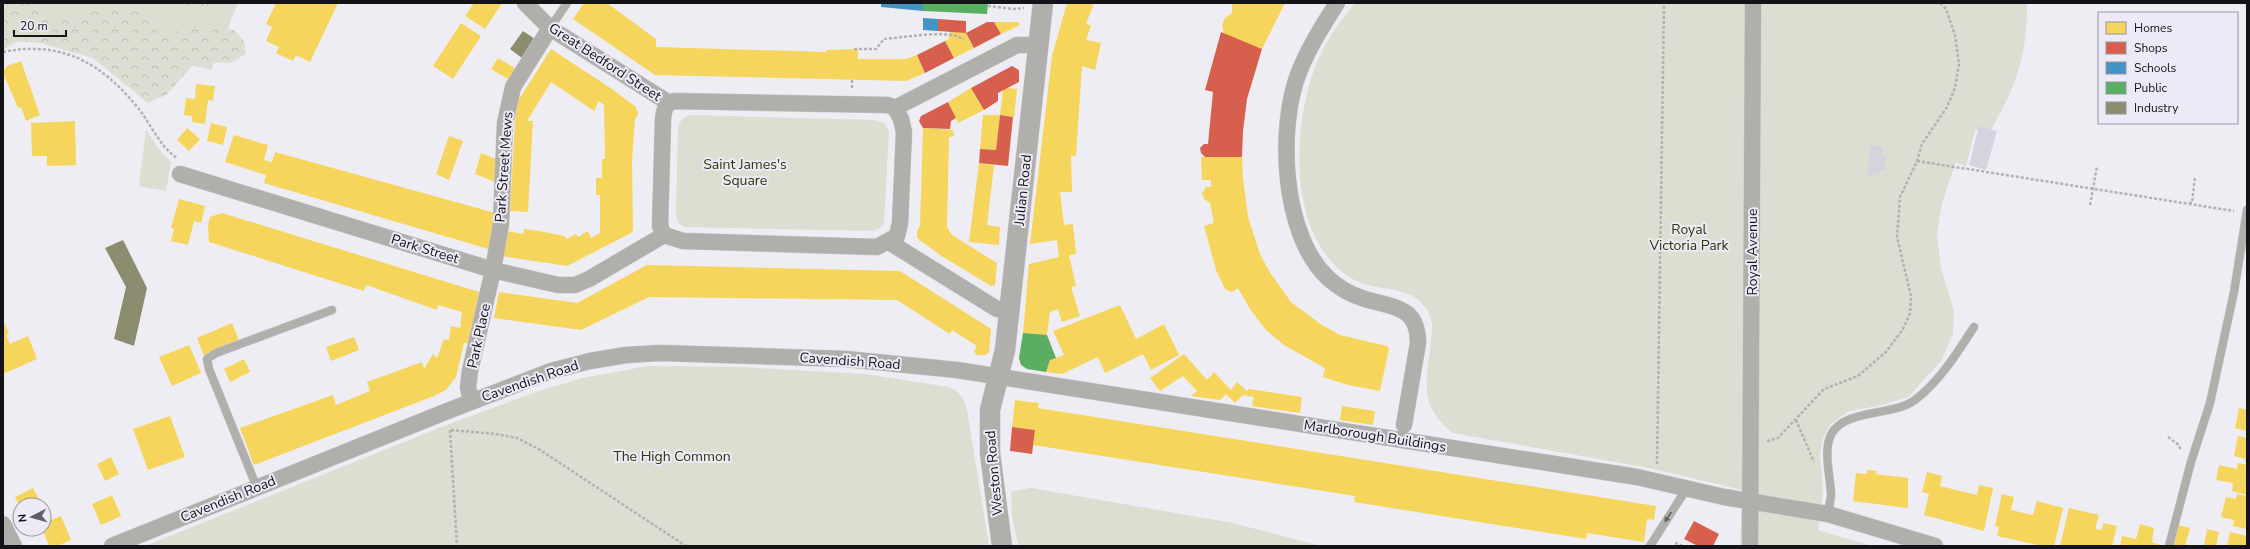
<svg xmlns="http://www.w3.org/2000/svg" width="2250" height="549" font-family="'Nunito Sans',sans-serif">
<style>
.green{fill:#dbded1}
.forest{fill:url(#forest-crowns)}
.homes{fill:#f6d55c}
.shops{fill:#d6604d}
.schools{fill:#4393c3}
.public{fill:#5aae61}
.industry{fill:#8c8c6e}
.building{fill:#d5d4de}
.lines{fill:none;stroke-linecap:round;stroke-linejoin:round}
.service-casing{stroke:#cccbd0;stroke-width:9}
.minor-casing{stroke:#cccbd0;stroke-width:17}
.tertiary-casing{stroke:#cccbd0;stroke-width:21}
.path{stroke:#b2b2b0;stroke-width:2.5;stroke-dasharray:3 2;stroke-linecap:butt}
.service{stroke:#b0afab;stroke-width:8}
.minor{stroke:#b0afab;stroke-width:16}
.tertiary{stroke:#b0afab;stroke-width:20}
.oneway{fill:#626161}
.labels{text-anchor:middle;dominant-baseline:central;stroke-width:4;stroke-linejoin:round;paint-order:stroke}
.street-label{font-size:14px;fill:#141317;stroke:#eceaf7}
.park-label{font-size:14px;fill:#313504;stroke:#eceaf7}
</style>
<defs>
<pattern id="forest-crowns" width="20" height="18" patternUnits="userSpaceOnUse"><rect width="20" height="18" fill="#dbded1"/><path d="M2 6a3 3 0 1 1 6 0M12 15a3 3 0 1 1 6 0" fill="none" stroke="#bbbeb3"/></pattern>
</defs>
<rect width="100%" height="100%" fill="#eeedf4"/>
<path class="green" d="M3,3h235l-27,67 -21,-5 -91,-9 -39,-12 -40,-2 -17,2z
M1355,3h672c0,55 -10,80 -36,127h-16l-9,37 -10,-5 -14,41 -5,30 4,35 13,43 -1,23 -12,27 -33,36 -30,9 -29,5 -18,13 -8,14 -3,15 3,37 -5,40 54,16h-132l2,-56 -93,-22 -196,-35c-36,-29 -26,-51 -22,-92 1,-11 3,-19 -3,-29 -16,-30 -51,-18 -77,-34 -63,-39 -59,-147 -37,-208 9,-25 24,-47 41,-67z
M691,115l182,5 11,3 5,9 -5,90 -4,6 -7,3 -189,-4 -6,-4 -2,-8 2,-88 4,-8z
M146,129l12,19 13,14 -5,29 -27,-5z
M648,366l91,1 126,7 84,13c11,5 15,11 18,23l22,136h-844l304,-122 90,-33 43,-13z
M1031,488l202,35 88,23h-303l-6,-31 -1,-24z"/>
<path class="forest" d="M3,3h37c12,17 20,15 39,18l16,-14 32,2 11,-2 9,14 16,16 23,-10h28l20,3 10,11 2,13 -16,9 -34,-1 -30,33 -18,8 -55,-45 -71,-20 -19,12z
M177,3h48c-18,7 -29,6 -48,0z"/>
<path class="homes" d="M276,3h62l-28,59 -14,-7 -3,6 -17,-8 3,-6 -13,-6 6,-14 -6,-3z
M474,3h28l-17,26 -20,-13z
M584,3h23l49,36v8l170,5v-2l32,-1v10h48l11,-4 8,18 -19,8 -251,-6 -82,-56z
M1067,3h27l-8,21 5,2 -5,14 15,3 -6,27 -13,-4 -6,90h-5l1,36h-12l4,33 9,-1 3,30 -7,1 7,31 -5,1 9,29 -18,6 -4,-13 -8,3 -3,23 -24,-2 6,-69 30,-7 -2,-17 -27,4 22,-188z
M1232,3h53l-23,46 -38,-15 -2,-9 3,-7 7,-5z
M994,22h25l1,3 -19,9z
M461,23l20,13 -28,43 -20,-13z
M950,31l16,2 8,15 -20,10 -9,-17 4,-2z
M551,49l58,38 27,20 2,7 -3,6 -3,40 1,70 -2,3 -64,33 -65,-10 4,-25 17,3 1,-5 15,2 25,5 3,3 9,-5 2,3 10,-6 3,7 9,-5v-38h-4v-17h6v-19h3l-1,-54 -5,-4 -5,10 -43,-29 -24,39h6l-5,91 -18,-1 6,-107z
M498,58l18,11 -6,11 -19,-11z
M21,61l19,54 -14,6 -5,-14 -3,1 -15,-35 4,-7z
M196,84l19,2 -2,15 -5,-1 -3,24 -13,-2v-6l-8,-1 2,-17 9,1z
M971,88l13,22 -26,13 -10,-21z
M1007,88l10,1 -3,28 -14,-2 3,-25z
M983,115h17l-4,35 -16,-1z
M75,121l1,44 -29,1v-10h-15l-1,-33z
M211,123l16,4 -4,18 -16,-4z
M187,128l13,11 -11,12 -12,-11z
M923,128l30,2 1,6 -5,1 -2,90 5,8 45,28 -2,22 -4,1 -51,-31 -23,-17v-7l3,-5z
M234,135l34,10 -4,15 8,2 3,-10 224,62 -7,36 -228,-67 2,-8 -41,-13z
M449,136l14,5 -14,39 -13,-6z
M481,153l18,7 -1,23 -23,-9z
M1201,157h41l1,20 5,40 12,37 9,17 22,31 31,23 18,10 47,11 2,3 -9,42 -32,-6 -25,-8 2,-9 -41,-23 -19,-16 -15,-20 -12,-21 -6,4 -7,-3 -9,-19 -12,-44 10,-3 -4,-20 -6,-4 -2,-6 4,-6h5v-7h-9z
M979,163l15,2 -7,60 13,2 -1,18 -30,-3z
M179,199l26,7 -4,17 -7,-2 -6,24 -17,-4 3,-12 -3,-1z
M222,213l257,79 -8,52 -7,-1 -8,34 -10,13 -12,6 -180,69 -14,-37 93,-33 3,10 34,-14 -3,-9 55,-20 2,7 9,-15 4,4 7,-19 5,1 2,-14 9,2 2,-16 -24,-7 -1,5 -71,-25 -2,6 -155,-49 -1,-16 2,-9z
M647,265l253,6 91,58 -2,23 -4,3h-9l-2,-4 3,-5 -25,-16 -2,4 -53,-34 -248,-3 -68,33 -87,-12 5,-26 78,11z
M1120,305l16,34 28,-15 15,31 -28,15 -8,-16 -38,19 -7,-16 -36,17 -16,-2 4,-12 14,-5 -11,-24z
M3,320l6,14 -3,1 4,9 18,-8 9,23 -34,15z
M232,323l7,18 -35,15 -7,-18z
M354,337l5,13 -28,11 -5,-14z
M189,345l12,28 -29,13 -13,-29z
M1184,354l23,26 7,-8 17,18 6,-8 10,9 2,-2 53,8 -2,16 -48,-7 2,-9 -11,-2 -8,8 -9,-9 -6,6 -29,-4 6,-5 -14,-15 -23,15 -10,-13z
M244,359l6,13 -20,10 -6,-13z
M1015,400l24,3 -1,5 618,98 -2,14 -7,-1 -3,23 -57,-9 -1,6 -232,-37 1,-6 -322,-51 2,-15 -23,-3z
M1342,406l33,5 -2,14 -33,-5z
M2239,408l8,2v21l-12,-3z
M170,416l15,41 -37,13 -15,-41z
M2238,436l9,2v25h-2l1,-4 -12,-3z
M111,457l8,17 -14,7 -8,-17z
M2238,463l9,2v30l-15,-4 1,-8 -17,-3 3,-15 18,4z
M1867,470l10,1 -1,3 32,4v30l-55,-7 3,-28 11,1z
M1927,472l15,4 -2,10 37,9 2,-10 14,3 -9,43 -60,-16 5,-21 -7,-2z
M33,488l9,17h-23l-4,-8z
M2002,494l12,3 -3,13 22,5 4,-14 26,7 -9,38h-12l-45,-10 2,-9 -4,-1z
M2237,494l10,2v33l-14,-3 1,-6 -13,-3 5,-20 10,2z
M112,495l9,21 -20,9 -9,-21z
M2069,508l30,7 -4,14 7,1 1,-7 14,3 -5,20h-52z
M61,516l10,24 -14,6h-8l-7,-17h2v-6z
M2140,524l14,4 -2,14 11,4h-43l2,-10 14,3z
M2178,525l12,3 -5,18h-12z
M2207,529l12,3 -3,14h-12z
M2230,532l17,4v10h-20z"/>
<path class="shops" d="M938,19l28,2v12l-28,-2z
M987,22h7l7,12 -27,14 -8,-15z
M1221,32l41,17 -15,50 -4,32 -1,26h-37l-4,-4 -1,-5 4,-4h4l5,-52 -8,-2z
M945,41l9,17 -29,15 -8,-18z
M1012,66l7,4v12l-21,11v8l-14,9 -13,-22z
M948,102l8,16 -5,3 -1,8 -27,-1 -4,-7 2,-5z
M1000,115l13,2 -5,49 -29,-3 1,-14 16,1z
M1012,427l23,3 -3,24 -22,-3z
M1694,521l25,13 -6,12h-15l-14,-7z"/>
<path class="schools" d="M881,3h42v8l-42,-4z
M923,18l15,1v12l-15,-1z"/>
<path class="public" d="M923,3h65l-1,11 -64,-3z
M1023,333l24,2 9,23 -6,2 -4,12 -19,-3 -6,-4 -2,-7z"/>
<path class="industry" d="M523,31l12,8 -13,19 -12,-9z
M123,240l24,48 -13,58 -20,-7 12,-52 -21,-39z"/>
<path class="building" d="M1979,126l18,5 -11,39 -17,-5z
M1871,144l12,4 -1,7 5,1 -2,14h-5l-2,5h-11z"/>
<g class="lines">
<defs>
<path id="service" d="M550,28l17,-25
M257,488l-48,-119 -2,-10 9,-6 116,-43
M1828,514c1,-6 2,-12 3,-18 0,-19 -9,-46 1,-63 14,-24 62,-17 83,-33 25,-19 42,-47 59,-73
M1650,546l37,-58
M2169,546l22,-84 19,-59 24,-111 13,-82"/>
<path id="minor" d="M525,3l25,25 119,75
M1337,3c-14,22 -28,44 -38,69 -22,56 -17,163 29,206 10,9 21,16 34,20 29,10 56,6 56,45l-14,82
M674,101l214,4 7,3 6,11 3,13 -4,91 -3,13 -20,11 -194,-6 -19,-6 -4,-9 3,-107c1,-9 2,-15 11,-18z
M895,108l122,-63h22
M180,174l313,96 65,15h17l14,-6 75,-44
M889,242l108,67 12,1
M471,402l-3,-15 2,-16 23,-101 8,-46 4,-101 8,-36 37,-59
M3,524l11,22
M112,546l333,-134 106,-41 39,-10 36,-6 35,-2 185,6 111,11 680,107 87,20 104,17 107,32
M1750,546l3,-543"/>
<path id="tertiary" d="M1002,546l-12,-93v-43l15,-60 38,-347"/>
</defs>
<use href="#service" class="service-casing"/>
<use href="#minor" class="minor-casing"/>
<use href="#tertiary" class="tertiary-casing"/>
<path class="path" d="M988,6l26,3 10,-1
M854,49h22l8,-10c18,-1 68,-11 80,1
M3,52c58,-12 99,11 135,56 13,16 21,38 39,50
M852,88v-8
M1917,161l317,50
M2189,203h3l3,-26
M2090,205l7,-39
M1796,420l18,42
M450,430l7,116
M451,430l45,4 21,4 20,10 149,98
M2168,437l11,8 2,6
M1767,441l11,-3 46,-49 34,-13 28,-24 17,-23 7,-16 1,-17 -14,-59 3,-40 17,-36 5,-17 25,-37 8,-19 4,-24 -4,-29 -9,-26 -6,-6
M1657,464l7,-461
M1675,543l7,3"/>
<use href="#service" class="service"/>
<use href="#minor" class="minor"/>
<use href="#tertiary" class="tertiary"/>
</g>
<defs><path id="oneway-solid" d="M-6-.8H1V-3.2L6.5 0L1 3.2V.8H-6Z"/></defs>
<use class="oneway" href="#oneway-solid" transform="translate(1668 517) rotate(123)"/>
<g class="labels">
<g class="street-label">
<text transform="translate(605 62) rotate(33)">Great Bedford Street</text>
<text transform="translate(504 167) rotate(-86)">Park Street Mews</text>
<text transform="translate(1023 190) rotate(-84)">Julian Road</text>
<text transform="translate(425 249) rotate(17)">Park Street</text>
<text transform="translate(1752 252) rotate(-90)">Royal Avenue</text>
<text transform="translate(479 336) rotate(-78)">Park Place</text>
<text transform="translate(850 361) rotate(4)">Cavendish Road</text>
<text transform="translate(530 381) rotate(-19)">Cavendish Road</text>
<text transform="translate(1375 436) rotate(9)">Marlborough Buildings</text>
<text transform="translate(994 473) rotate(-95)">Weston Road</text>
<text transform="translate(228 499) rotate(-22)">Cavendish Road</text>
</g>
<g class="park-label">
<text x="745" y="164">Saint James's<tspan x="745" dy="16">Square</tspan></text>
<text x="1689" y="229">Royal<tspan x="1689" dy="16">Victoria Park</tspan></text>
<text x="672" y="456">The High Common</text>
</g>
</g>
<rect width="2250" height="549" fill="none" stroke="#141317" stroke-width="8"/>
<rect x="2098" y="12" width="140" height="112" fill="#eceaf7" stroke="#96949d"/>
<rect x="2106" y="22" width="20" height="12" fill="#f6d55c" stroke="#96949d"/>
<text x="2134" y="32" font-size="12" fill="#141317">Homes</text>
<rect x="2106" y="42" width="20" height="12" fill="#d6604d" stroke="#96949d"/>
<text x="2134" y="52" font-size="12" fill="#141317">Shops</text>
<rect x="2106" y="62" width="20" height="12" fill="#4393c3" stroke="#96949d"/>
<text x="2134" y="72" font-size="12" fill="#141317">Schools</text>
<rect x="2106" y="82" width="20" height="12" fill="#5aae61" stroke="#96949d"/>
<text x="2134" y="92" font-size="12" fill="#141317">Public</text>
<rect x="2106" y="102" width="20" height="12" fill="#8c8c6e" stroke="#96949d"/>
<text x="2134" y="112" font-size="12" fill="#141317">Industry</text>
<g transform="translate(32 517) rotate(264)"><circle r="19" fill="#eceaf7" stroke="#96949d"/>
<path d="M0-3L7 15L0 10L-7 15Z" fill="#605f64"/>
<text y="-6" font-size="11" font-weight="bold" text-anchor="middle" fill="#141317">N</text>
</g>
<path d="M14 30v6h52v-6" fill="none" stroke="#141317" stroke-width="2"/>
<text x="20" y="30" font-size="12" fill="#141317" stroke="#eceaf7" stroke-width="3" paint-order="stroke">20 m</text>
</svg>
